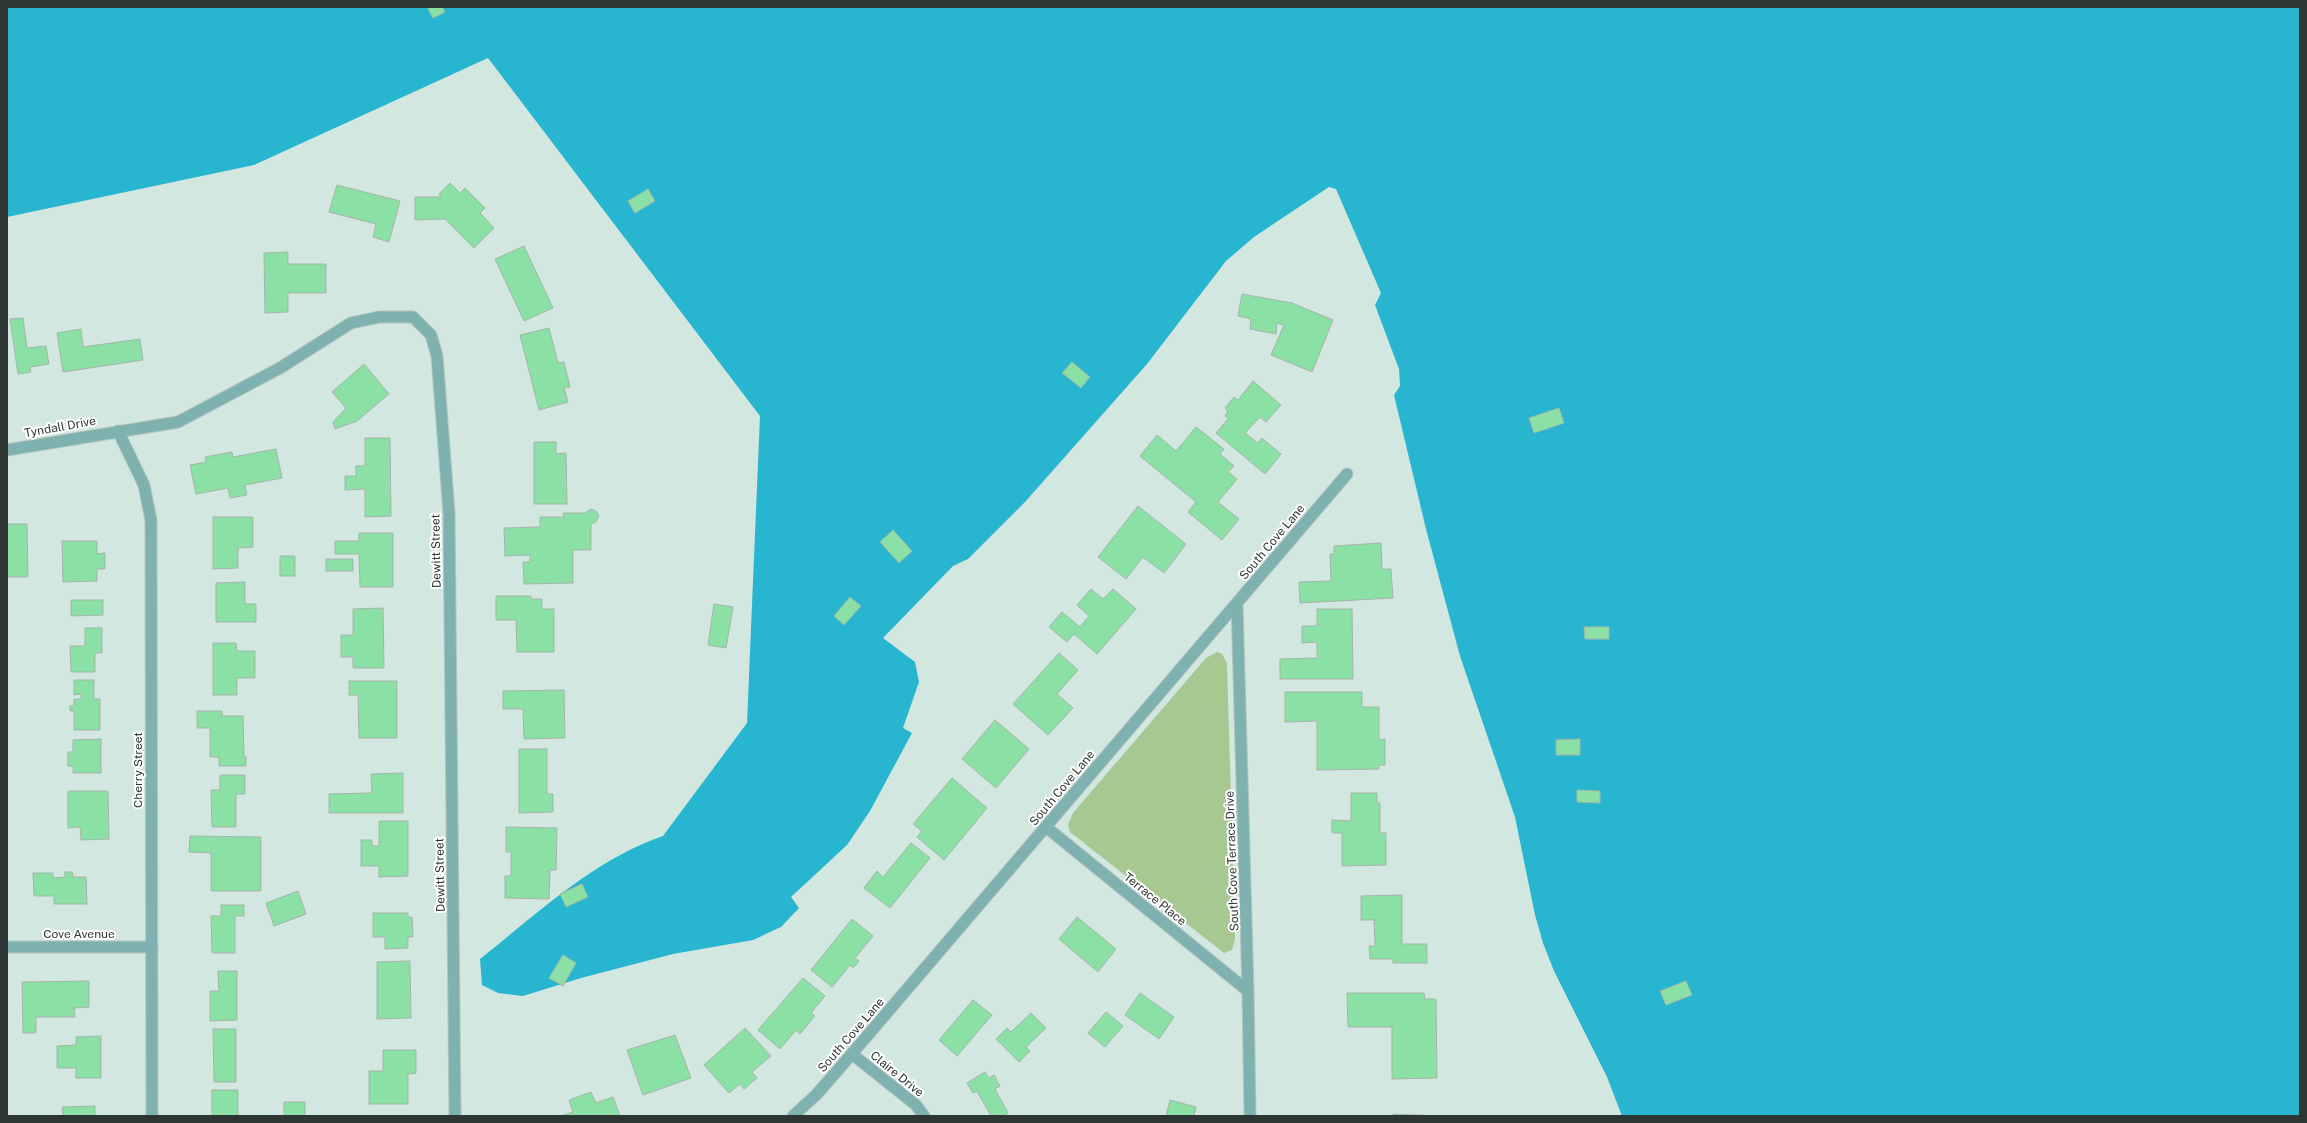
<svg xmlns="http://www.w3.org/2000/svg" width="2307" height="1123" font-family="'Public Sans',sans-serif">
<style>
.green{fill:#a7c891}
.water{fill:#28b5d0}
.building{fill:#8ae0a5;stroke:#a5b5a9}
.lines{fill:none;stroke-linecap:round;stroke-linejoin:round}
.minor-casing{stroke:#b1c4be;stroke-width:13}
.tertiary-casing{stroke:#b1c4be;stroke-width:13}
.minor{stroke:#7fb1b0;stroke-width:11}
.tertiary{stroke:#7fb1b0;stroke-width:11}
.labels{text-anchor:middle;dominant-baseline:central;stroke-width:4;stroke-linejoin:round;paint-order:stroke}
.street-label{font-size:12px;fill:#2e3634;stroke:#fff}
</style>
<rect width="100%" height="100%" fill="#d2e7e0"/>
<path class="green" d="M1217,652l5,2 5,9 8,276 -3,11 -8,3 -154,-121 -2,-7 5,-12 133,-155z"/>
<path class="water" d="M7,7h2293v1109h-678l-15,-39 -53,-106 -11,-28 -8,-28 -20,-98 -55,-161 -34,-127 -32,-134 6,-9 -1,-17 -24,-64 6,-12 -45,-104 -7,-2 -75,50 -28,24 -79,103 -122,138 -57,57 -15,7 -70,72 32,24 4,20 -16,46 9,5 -42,78 -23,34 -56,52 8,11 -18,19 -28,13 -80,14 -92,24 -58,18 -25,-3 -16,-8 -2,-26c57,-45 113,-99 183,-123l84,-113 13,-307 -272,-358 -234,107 -247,52z"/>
<path class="building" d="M427,7h15l3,5 -12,6z
M450,183l10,10 5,-5 20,20 -5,5 14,15 -20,20 -29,-29 -30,1v-23h26l-2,-3z
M337,185l63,16 -11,41 -16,-5 3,-13 -47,-12z
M648,189l7,12 -20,12 -7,-12z
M524,246l29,62 -29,13 -29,-62z
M288,252v12h38v29h-38v19l-23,1 -1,-60z
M1242,294l50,9 41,17 -21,52 -41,-17 13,-30 -7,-2 -1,11 -26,-5 1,-10 -13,-3z
M23,318l4,30 19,-2 3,18 -19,3 1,5 -13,2 -8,-55z
M549,328l9,35 6,-1 6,25 -6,1 4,14 -29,8 -19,-75z
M81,329l2,18 57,-8 3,21 -80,12 -6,-39z
M1072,362l18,15 -9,11 -19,-15z
M364,364l25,30 -32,27 -22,8 -2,-7 13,-14 -14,-16z
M1253,381l28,24 -15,17 -6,-5 -15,16 13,10 4,-5 19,16 -16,20 -49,-41 12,-14 -3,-3 3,-5 -3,-3 9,-11 4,3z
M1559,408l5,15 -30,10 -5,-15z
M1196,427l28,22 -4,5 14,12 -6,6 9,7 -19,23 21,17 -17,21 -34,-28 8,-10 -56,-46 17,-21 19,16z
M365,438h25l1,78 -26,1v-28l-20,1v-14h11v-10h9z
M534,442h22v12l10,-1 1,51h-33z
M276,449l6,29 -37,7 2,10 -17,3 -2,-10 -32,6 -6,-29 16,-3 -1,-5 27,-5 1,5z
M1138,506l48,38 -22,29 -21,-16 -17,22 -28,-22z
M591,509l5,2 3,5 -3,6 -5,2v26h-18v33l-49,1 -1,-22h7v-7l-25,1 -1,-28 36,-1v-10h24l-1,-4h22z
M213,517h40v30l-15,1v20l-25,1z
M7,524h20l1,53h-21z
M893,530l19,21 -13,12 -19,-21z
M359,533h34v54h-33l-1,-33h-24v-13h24z
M62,541h35v13l8,-1v16h-8v12l-34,1z
M1381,543l1,26h9l2,29 -93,5 -1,-21 32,-1 -1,-27h4v-8z
M280,556h15v20h-15z
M326,559h27v12h-27z
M245,582v22h11v18h-40v-39z
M1091,589l12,10 10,-10 23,20 -39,45 -23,-20 -7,8 -18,-15 13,-15 18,15 9,-11 -12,-11z
M496,596h35v3h11v10h12v43h-37l-1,-32h-20z
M850,597l11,9 -17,19 -10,-9z
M71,600h32v15l-32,1z
M714,604l19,3 -7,41 -18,-3z
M383,608l1,60h-31v-11h-12v-22h12v-26z
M1317,609h35l1,70h-73v-20l37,-1v-16l-15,1v-17h15z
M1584,627h25v12h-24z
M85,628h17v25h-7v19h-24l-1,-26h15z
M213,643h23l1,8h18v27h-18v17h-24z
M1059,653l19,17 -21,24 16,14 -25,27 -35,-31z
M74,680h20v19h6v31h-26v-19h-4v-5h4v-7h7v-5l-7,1z
M349,681h48v57h-38l-1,-43h-9z
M564,690l1,48 -41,1 -1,-30h-20v-18z
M1285,692h77v15h17v33l6,-1v26h-6v4l-62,1v-49l-32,1z
M197,711h25v5h21l1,41h2v9h-27v-9h-9v-29h-13z
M995,720l34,29 -33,39 -34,-29z
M101,739v34h-28v-7h-5v-14h5v-12z
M1580,739v16h-24v-15z
M519,749h28v45h6v18l-34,1z
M403,773v40h-74v-19l43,-1 -1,-19z
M220,775h25v19h-9v33h-24l-1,-37h9z
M952,778l35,30 -43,52 -27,-23 5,-6 -9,-7z
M1577,790l23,1v12l-23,-1z
M68,791h40l1,48 -28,1 -1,-13 -12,1z
M1351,793h26v10h3v30h6v32l-44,1v-33h-10v-13l19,1z
M379,821h29v55l-29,1v-11h-18v-26h11v6h7z
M506,827l51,1 -1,42h-6l-1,29 -44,-1v-22h6v-24h-5z
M190,836l71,1v54h-50v-38l-22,-1z
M911,843l19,15 -40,50 -26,-20 13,-17 6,6z
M65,872h7l1,5h13l1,27h-33v-8h-20l-1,-23h20v5l12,-1z
M582,884l6,13 -22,10 -6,-13z
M298,891l8,23 -32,12 -8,-23z
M1402,895v49h25v19h-34v-4h-23l-1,-13h6l-1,-26h3h-16v-24z
M221,905h23v11h-9v37h-23l-1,-37h10z
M373,913h35v4h4l1,20h-5v11l-23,1v-12h-12z
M1077,917l39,32 -18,23 -39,-33z
M852,919l21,17 -18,22 4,3 -6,7 -3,-3 -18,22 -21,-17z
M563,955l13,8 -13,23 -14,-8z
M410,961l1,57 -34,1v-57z
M218,971h19v49l-27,1v-30h9z
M803,978l22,18 -14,17 4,3 -15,18 -4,-4 -16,19 -22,-19z
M89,981v26l-15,1 1,9h-39v16h-13l-1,-51z
M1686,981l6,14 -26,10 -6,-14z
M1140,993l34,24 -15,22 -34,-24z
M1347,993h77l1,6h11l1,79 -45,1v-52h-44z
M973,1000l19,15 -35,41 -18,-16z
M1106,1012l17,14 -18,21 -17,-14z
M1031,1013l15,15 -20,19 4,4 -11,11 -23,-23 11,-11 4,4z
M745,1028l26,28 -19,16 5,6 -13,11 -4,-5 -11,9 -25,-28z
M213,1029h23v53h-22z
M675,1035l16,43 -48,17 -16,-45z
M101,1036v42h-25v-10h-19v-22l19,-1v-8z
M383,1050h33v23l-8,1v30h-39v-33h14z
M985,1072l4,6 5,-3 6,11 -5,3 13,24 -5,3h-12l-14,-25 -4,2 -6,-10z
M212,1090h26v26h-26z
M591,1092l5,11 17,-6 7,19h-59l12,-4 -4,-12z
M1170,1100l26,7 -2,9h-28z
M284,1102h21v14h-21z
M95,1106v10h-32l-1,-9z
M1393,1114l47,2h-47z"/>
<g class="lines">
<defs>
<path id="minor" d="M7,450l171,-28 102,-54 71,-45 28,-6h34l18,18 6,21 12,157 6,603
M1237,604l11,387 2,125
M1046,827l202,164
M7,947h145
M852,1054l64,51 8,11
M793,1116l23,-21 22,-25 509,-596"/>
<path id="tertiary" d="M118,431l26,54 7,35 1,596"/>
</defs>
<use href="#minor" class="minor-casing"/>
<use href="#tertiary" class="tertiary-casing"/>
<use href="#minor" class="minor"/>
<use href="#tertiary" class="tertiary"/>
</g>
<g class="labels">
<g class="street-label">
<text transform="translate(60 427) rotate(-10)">Tyndall Drive</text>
<text transform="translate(1272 542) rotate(-50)">South Cove Lane</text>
<text transform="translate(436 551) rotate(-91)">Dewitt Street</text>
<text transform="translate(138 770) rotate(-90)">Cherry Street</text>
<text transform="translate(1062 788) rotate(-50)">South Cove Lane</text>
<text transform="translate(1232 861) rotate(-92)">South Cove Terrace Drive</text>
<text transform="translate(440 875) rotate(-91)">Dewitt Street</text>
<text transform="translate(1155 899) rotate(39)">Terrace Place</text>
<text x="79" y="934">Cove Avenue</text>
<text transform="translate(851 1035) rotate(-49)">South Cove Lane</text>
<text transform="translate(897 1074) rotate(39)">Claire Drive</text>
</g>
</g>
<rect width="2307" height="1123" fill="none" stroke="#2e3634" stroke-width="16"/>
</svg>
